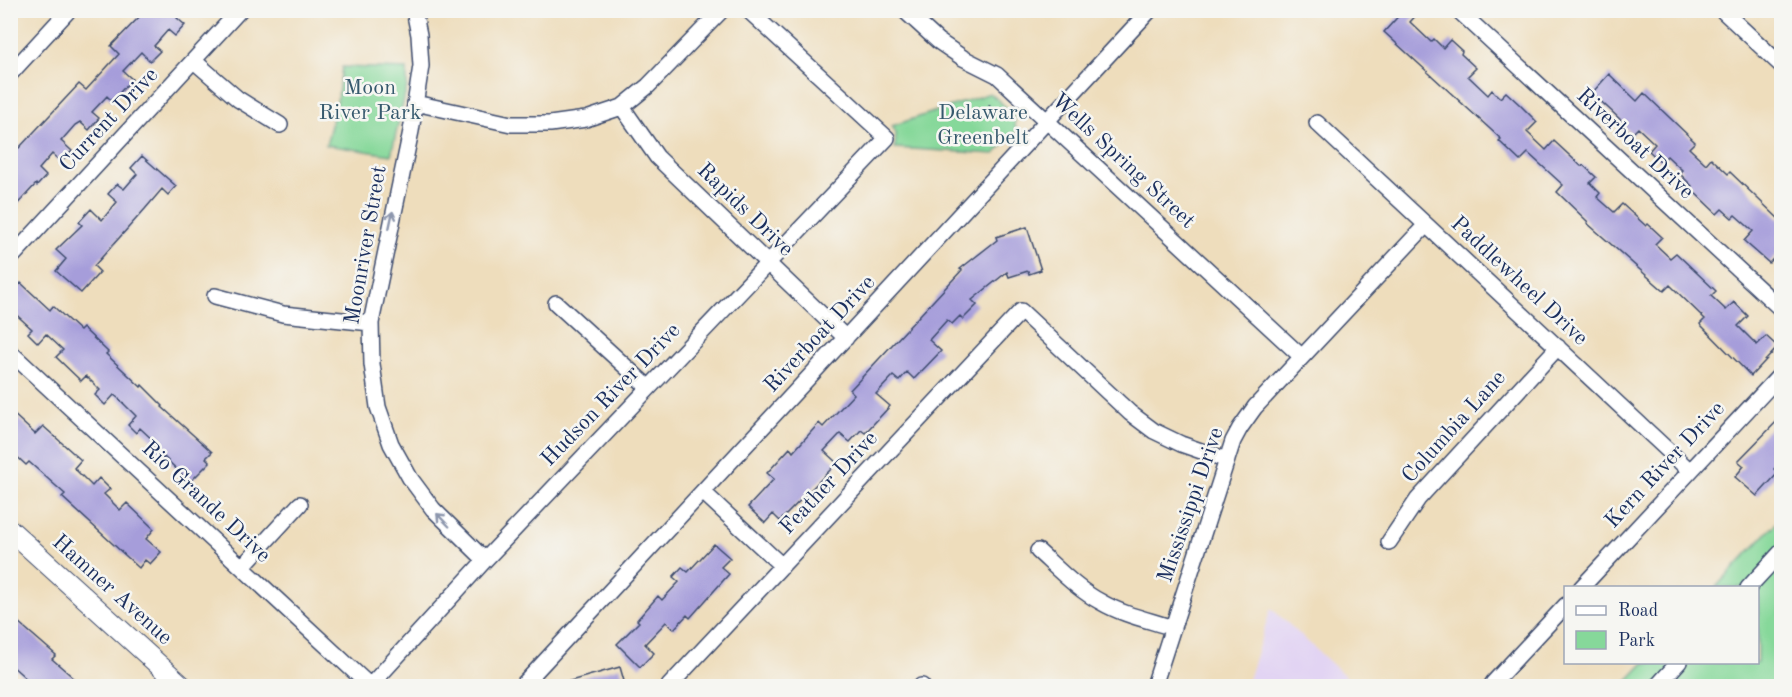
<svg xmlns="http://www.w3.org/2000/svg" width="1792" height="697" font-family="'Old Standard TT',serif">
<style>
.built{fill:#e2d4f3}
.green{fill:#86d89a;stroke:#50847c;stroke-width:1.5}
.building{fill:#a69dda}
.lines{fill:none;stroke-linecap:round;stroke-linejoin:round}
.minor-casing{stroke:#3b496c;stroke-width:18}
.major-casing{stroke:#3b496c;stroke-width:22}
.path{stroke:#3b496c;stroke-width:2;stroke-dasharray:1.5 4.5;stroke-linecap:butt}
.minor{stroke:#fff;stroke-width:15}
.major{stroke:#fff;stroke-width:20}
.oneway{stroke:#8d97ae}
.labels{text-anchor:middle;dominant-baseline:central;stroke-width:5;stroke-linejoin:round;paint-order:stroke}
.park-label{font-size:22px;fill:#36596d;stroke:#f6f6f2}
.street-label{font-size:22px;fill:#1b2f5e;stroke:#f6f6f2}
</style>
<rect width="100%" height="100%" fill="#f6f6f2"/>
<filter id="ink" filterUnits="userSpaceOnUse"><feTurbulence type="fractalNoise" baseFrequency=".0167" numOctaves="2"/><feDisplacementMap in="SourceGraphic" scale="12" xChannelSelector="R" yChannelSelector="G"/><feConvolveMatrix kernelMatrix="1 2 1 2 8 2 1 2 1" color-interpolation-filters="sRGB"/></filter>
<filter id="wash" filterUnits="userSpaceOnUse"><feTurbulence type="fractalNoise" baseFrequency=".008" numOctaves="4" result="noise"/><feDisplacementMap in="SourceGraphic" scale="24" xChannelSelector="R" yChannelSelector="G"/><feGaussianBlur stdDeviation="1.35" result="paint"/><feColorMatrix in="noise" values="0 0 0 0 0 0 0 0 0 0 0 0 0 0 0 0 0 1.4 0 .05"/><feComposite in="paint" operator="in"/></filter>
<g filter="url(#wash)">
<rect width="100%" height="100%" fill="#eeddbc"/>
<path class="built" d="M1271,608l85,78h-110z"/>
<path class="green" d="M342,67l65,2v17l-16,69 -65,-10 11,-43z
M990,93l24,21 2,17 -21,23 -100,-6 1,-15 -4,-7z
M1781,518v168h-159l22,-23 114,-1v-74l-42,-1z"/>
<g id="blocks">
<path class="building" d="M146,10h38l-7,8 8,7 -10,11 -7,-6 -14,16 6,5 -10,10 -9,-9 -18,19 9,8 -20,22 -5,-5 -15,16 7,6 -10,12 -9,-8 -5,3 -14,16 11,10 -11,11 -9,-8 -13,15 7,7 -9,10 -1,-2 -26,28v-72l9,8 60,-64 7,6 33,-36 -8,-8z
M1404,10h17l-11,12 21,20 3,-3 9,9 7,-8 12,11 -1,3 15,14 -8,8 20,19 4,-5 8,8 6,-6 13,12 18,18 -10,10 19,18 8,-9 27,25 2,-1 13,12 -6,6 10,10 -3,4 17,15 8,-8 24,22 2,-2 14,13 -7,7 15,14 6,-5 40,38 -5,5 15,14 8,-8 14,14 -10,10 19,19 9,-9 12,11 -27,29 -51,-52 5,-5 -35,-34 -6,6 -77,-68 1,-1 -31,-30 6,-7 -35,-32 -8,8 -21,-20 2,-2 -117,-107z
M1609,74l28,27 7,-8 51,49 -6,6 17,16 5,-6 17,16 2,-2 52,50v28l-13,13 -25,-22 9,-10 -18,-16 -3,3 -10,-9 -5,5 -27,-26 2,-2 -13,-13 3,-3 -15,-14 -6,6 -12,-11 6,-7 -17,-16 -6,6 -11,-10 2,-2 -31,-29z
M142,156l34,30 -8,9 -6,-6 -17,20 -51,57 6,6 -19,21 -25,-22 10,-12 -10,-9 26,-25 -3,-3 12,-13 11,11 15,-18 -9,-8 9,-10 7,5 13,-15 -6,-6z
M1027,227l14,43 -12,4 -1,-3 -19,6 -2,-5 -35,28 5,5 -14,14 -3,-3 -8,8 -5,-4 -18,20 12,11 -27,28 -7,-7 -8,9 -6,-5 -17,18 14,12 -25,27 -4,-3 -11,12 -10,-8 -16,17 13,12 -57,58 -7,-7 -8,9 -17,-16 26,-28 -7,-6 23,-25 3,4 26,-29 4,4 31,-33 -4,-4 112,-120 -2,-1 37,-29 -1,-3z
M21,283l29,27 3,-4 27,25 3,-3 25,24 -2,2 35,33 1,-2 21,21 -1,1 50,45 -6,6 4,4 -20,20 -26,-25 -1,2 -12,-11 5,-5 -16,-15 -4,5 -8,-8 8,-9 -18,-18 -4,-3 -9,10 -10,-10 5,-5 -14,-14 -5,5 -25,-24 7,-7 -17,-16 -8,9 -10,-10 4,-4 -22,-20v-15z
M10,411l25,23 8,-8 38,34 -7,8 18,18 7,-8 11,11 -6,5 16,16 7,-7 27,26 -8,10 15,13 -11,12 -5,-4 -6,8 -77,-71 3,-3 -36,-32 -3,3 -16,-15z
M1782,416v45l-8,8 4,4 -21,23 -22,-19 9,-11 -6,-5z
M714,544l16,14 -9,9 8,7 -39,44 -3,-3 -13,14 -8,-7 -21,22 9,9 -14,14 -23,-23 22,-22 -2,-2 21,-24 4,4 17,-18 -6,-5 9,-10 6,5z
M10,615l46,40 -4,4 32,28h-44l-8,-7 -2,2 -20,-18z
M620,667l4,14 -3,1 1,5h-58l-1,-4z"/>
</g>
</g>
<g filter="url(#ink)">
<use href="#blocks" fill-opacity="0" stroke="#3b496c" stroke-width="1.5"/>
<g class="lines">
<defs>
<path id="minor" d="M414,10l5,25 2,31 -10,65 -40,192 1,41 6,43 13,37 19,34 23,31 52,51
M904,10l34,31 25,17 34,17 305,282
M1458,10l324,300
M1722,10l60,56
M194,61l44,38 42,26
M10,74l59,-64
M415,103l96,21h39l36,-5 36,-12 26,-21 74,-76
M622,107l35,50 189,181
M1317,123l373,348
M10,259l230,-249
M215,296l68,18 88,9
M556,303l93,85
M10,352l360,334 115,-126 402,-422 -139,-128
M703,492l79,74
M1389,542l29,-43 140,-152
M1038,551c20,18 40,39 63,51 22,13 48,18 72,26
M242,567l58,-63
M1581,588l201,-215
M1748,588l34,-37
M1493,683l73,-78
M522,686l628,-676
M669,686l352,-375 109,102 24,18 27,13 46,16
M921,686h1
M1154,686l79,-245 7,-13 15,-21 171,-182
M1657,686l22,-24"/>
<path id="major" d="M10,530l172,156"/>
</defs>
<use href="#minor" class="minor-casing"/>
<use href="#major" class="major-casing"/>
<path class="path" d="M989,106l3,-5"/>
<use href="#minor" class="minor"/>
<use href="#major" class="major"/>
</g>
<defs><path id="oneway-shaft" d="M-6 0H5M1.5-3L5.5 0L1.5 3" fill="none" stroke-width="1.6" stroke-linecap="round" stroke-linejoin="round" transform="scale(1.5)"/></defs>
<g class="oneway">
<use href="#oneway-shaft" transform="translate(391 220) rotate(-78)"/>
<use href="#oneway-shaft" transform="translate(443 520) rotate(-134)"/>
</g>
</g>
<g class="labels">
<g class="park-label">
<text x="370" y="88">Moon<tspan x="370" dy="25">River Park</tspan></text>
<text x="983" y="113">Delaware<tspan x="983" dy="25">Greenbelt</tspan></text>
</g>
<g class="street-label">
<text transform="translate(109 120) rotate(-47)">Current Drive</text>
<text transform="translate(1635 144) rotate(43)">Riverboat Drive</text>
<text transform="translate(1123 161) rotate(43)">Wells Spring Street</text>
<text transform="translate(745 210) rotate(44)">Rapids Drive</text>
<text transform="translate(366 245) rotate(-80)">Moonriver Street</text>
<text transform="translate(1519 281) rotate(43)">Paddlewheel Drive</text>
<text transform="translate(820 334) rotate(-47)">Riverboat Drive</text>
<text transform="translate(611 395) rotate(-46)">Hudson River Drive</text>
<text transform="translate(1454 427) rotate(-48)">Columbia Lane</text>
<text transform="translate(1665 465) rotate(-47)">Kern River Drive</text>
<text transform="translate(829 483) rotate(-47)">Feather Drive</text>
<text transform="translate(206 502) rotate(43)">Rio Grande Drive</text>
<text transform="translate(1191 505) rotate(-71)">Mississippi Drive</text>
<text transform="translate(112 590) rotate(42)">Hamner Avenue</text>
</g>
</g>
<rect width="1792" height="697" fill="none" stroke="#f6f6f2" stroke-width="36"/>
<rect x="1564" y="586" width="195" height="78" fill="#f6f6f2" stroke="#9ea6b7" stroke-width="1.5"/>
<rect x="1576" y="606" width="30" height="9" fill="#ffffff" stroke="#9ea6b7" stroke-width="1.5"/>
<text x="1618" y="616" font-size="18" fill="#1b2f5e">Road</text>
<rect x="1576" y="631" width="30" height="18" fill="#86d89a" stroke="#9ea6b7" stroke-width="1.5"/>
<text x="1618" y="646" font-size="18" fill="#1b2f5e">Park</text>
</svg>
